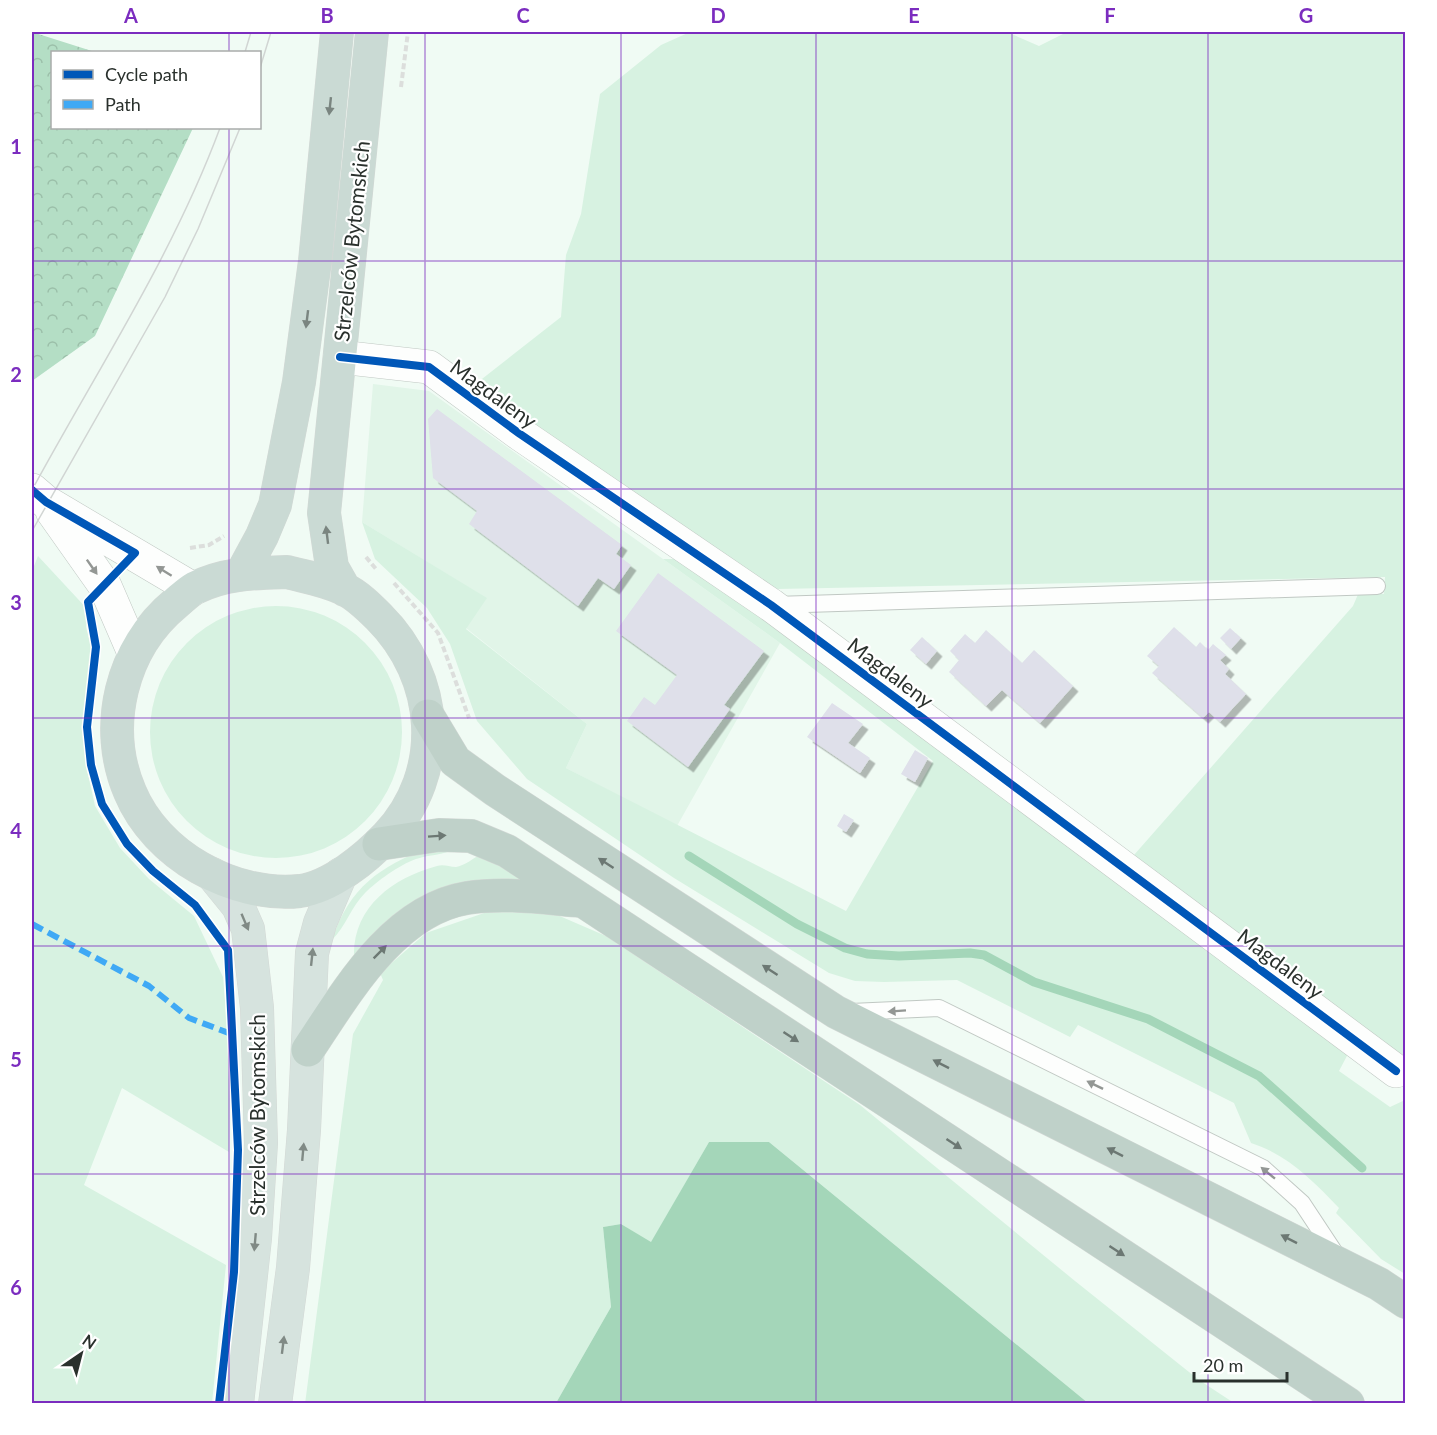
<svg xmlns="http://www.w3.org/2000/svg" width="1437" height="1435" font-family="Lato,sans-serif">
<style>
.built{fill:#e1f5e8}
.grass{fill:#d7f2e1}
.forest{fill:url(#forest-crowns)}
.water{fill:#a4d6b9}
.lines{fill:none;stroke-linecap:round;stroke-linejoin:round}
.stream{stroke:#a4d6b9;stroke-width:9}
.building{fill:#dfe0ea;filter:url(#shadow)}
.service-casing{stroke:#c0c8c3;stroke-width:18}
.minor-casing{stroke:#c0c8c3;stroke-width:34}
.tertiary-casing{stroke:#c0c8c3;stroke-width:34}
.primary-casing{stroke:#d3d8d5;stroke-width:34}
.trunk-casing{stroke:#d3d8d5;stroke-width:34}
.motorway-casing{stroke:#d3d8d5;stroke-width:34}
.path{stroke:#dcdedc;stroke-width:4;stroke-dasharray:6 3;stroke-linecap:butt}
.service{stroke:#fdfefd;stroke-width:16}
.minor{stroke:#fdfefd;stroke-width:33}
.tertiary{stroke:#fdfefd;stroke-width:33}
.primary{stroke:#d6e3de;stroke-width:33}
.trunk{stroke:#cadad4;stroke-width:33}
.motorway{stroke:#bfd1c9;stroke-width:33}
.tram{stroke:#d1d5d3;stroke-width:1.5}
.quiet{stroke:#3fa9f5;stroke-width:6;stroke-dasharray:12 6;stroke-linecap:butt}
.cycleway-casing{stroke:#fff;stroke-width:11}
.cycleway{stroke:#0057b8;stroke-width:8}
.oneway{fill:#7a8580}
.oneway2{fill:#939794}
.oneway3{fill:#6c7873}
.oneway4{fill:#808a85}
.grid{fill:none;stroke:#7b2cbf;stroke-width:1.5;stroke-opacity:0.55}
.labels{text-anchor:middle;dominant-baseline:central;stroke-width:4.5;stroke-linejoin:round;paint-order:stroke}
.street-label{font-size:21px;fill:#29302c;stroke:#fff}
.neatline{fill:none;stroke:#7b2cbf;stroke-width:2}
.grid-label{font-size:20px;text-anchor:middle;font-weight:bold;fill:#7b2cbf}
</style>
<defs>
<pattern id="forest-crowns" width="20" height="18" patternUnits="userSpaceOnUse" patternTransform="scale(1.5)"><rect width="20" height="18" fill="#b4dec5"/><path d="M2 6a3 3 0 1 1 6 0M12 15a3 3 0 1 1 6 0" fill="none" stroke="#9bbfa9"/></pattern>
<filter id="shadow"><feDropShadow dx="5.5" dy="5.5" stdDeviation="0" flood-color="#0004"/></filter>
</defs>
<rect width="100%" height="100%" fill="#f0fbf4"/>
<path class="built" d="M373,384l56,7 351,252 -103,183 -111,-58 21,-44 -121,-96 20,-30 -124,-76z"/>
<path class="grass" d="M690,32h317l32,14 28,-14h338v1024l-27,-16 -244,-185 219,-249 6,-14 25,2 1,-17 -608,12 -26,-14 -278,-189 88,-69 5,-62 15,-41 19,-120 61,-49z
M362,522l125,76 -21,31 121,95 -21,44 280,143 87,-150 -153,-118 -117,-84h18l293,209 375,284 -10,19 51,36 15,-7v174l-24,-15 -45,-46 3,-5c-26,-27 -51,-53 -88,-65l-17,-40 -156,-78 -8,12 -113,-57 -73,2 -29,-1 -26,-8 -155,-95 -147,-99 -50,-58 -27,-77 -23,-36 -52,-49z
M38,556l52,56 -4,15 6,23 -9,76 3,39 9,41 25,42 29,31 45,37 29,61 7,83 -1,92 -107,-64 -38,97 142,80 -14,138h-180v-832z
M150 732a126 126 0 1 1 252 0a126 126 0 1 1-252 0Z
M429,847l28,1c-16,8 -26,6 -41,11 -17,6 -39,22 -51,34 -14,14 -19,33 -33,47 18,-54 47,-72 97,-93z
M481,854l52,27 -179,77c-2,-50 38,-80 83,-92 7,-2 12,1 19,1 8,-1 18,-9 25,-13z
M490,911h58l58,25 254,169 215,176 124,99 35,23h-146l-319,-261h-60l-58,101 -30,-19 -18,3 8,80 -55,96 -251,1 48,-370 30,-54 -3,-7 46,-40z"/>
<path class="forest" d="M32,32l63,20h-43v76h141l-98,208 -63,45z"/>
<path class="water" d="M709,1142h60l319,261h-532l55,-96 -8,-80 18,-3 30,18z"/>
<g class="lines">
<path class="stream" d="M689,856l108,68 48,24 22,6 32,2 71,-3 14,2 50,27 114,37 111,57 103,92"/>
</g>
<path class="building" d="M437,409l185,136 -6,9 15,11 -17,24 -16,-11 -20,28 -109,-82 8,-13 -44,-33 -5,-59z
M658,573l106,78 -40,54 6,4 -42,58 -61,-46 17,-24 11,8 22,-30 -61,-44z
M1174,627l22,20 4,-5 8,8 5,-6 13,11 -6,5 9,9 -4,5 21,20 -26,28 -11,-10 -6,6 -51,-45 7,-7 -12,-10z
M1230,628l11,10 -10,11 -11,-11z
M986,630l36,33 12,-13 39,36 -33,37 -38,-33 -16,16 -37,-34 10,-12 -9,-9 15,-17 10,9z
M922,637l15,14 -11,13 -16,-14z
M832,703l31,21 -15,19 22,15 -10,15 -53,-36z
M915,750l13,8 -13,24 -14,-8z
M844,814l10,6 -8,12 -9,-6z"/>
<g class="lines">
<defs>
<path id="service" d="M775,605l602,-19
M851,1012l88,-4 324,160 39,35 35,53"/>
<path id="minor" d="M340,357l89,10 91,67 251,171 625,466"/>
<path id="tertiary" d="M32,490l14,12 147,87
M52,511l53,75 29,67"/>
<path id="primary" d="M212,874l26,32 10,23 9,79 4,135 -6,95 -18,166
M275,1404l18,-136 11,-138 8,-177 8,-30 21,-49"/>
<path id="trunk" d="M287,572c19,5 39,8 57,17 13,6 25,18 35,28 60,60 68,155 8,219 -21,22 -56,51 -87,55 -67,7 -144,-36 -170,-99 -28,-65 -9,-144 46,-189 6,-5 12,-11 19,-15 30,-15 60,-15 92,-16z
M242,573l20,-37 13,-31 24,-123 16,-121 22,-229
M345,590l-13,-23 -8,-54 48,-481"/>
<path id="motorway" d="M428,716l27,45 40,29 341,222 543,272 27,18
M379,844l60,-9 32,1 36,15 841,553
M308,1050c38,-57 85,-140 159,-152 37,-6 77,0 114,3"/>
</defs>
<use href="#service" class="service-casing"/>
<use href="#minor" class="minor-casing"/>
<use href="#tertiary" class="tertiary-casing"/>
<use href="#primary" class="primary-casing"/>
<use href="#trunk" class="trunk-casing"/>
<use href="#motorway" class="motorway-casing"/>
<path class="path" d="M401,87l7,-55
M190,548l19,-3 15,-9
M366,557l10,12
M394,583l44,50 31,85
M94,666l2,-17"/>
<use href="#service" class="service"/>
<use href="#minor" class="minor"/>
<use href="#tertiary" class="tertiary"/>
<use href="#primary" class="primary"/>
<use href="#trunk" class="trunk"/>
<use href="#motorway" class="motorway"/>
<path class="tram" d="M245,52l6,-20
M260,68l11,-36
M32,490c65,-120 140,-233 188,-362
M32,531l133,-234 33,-68 42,-101"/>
<path class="quiet" d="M32,924l117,62 40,32 45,17"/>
<defs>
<path id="cycleway" d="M340,357l89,10 91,67 251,171 625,466
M32,490l14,12 89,51 -47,49 8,45 -9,80 4,38 11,39 25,40 26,27 42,34 33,45 10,200 -4,122 -15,132"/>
</defs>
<use href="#cycleway" class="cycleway-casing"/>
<use href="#cycleway" class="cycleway"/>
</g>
<defs><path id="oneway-solid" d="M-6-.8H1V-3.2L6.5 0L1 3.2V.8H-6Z" transform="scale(1.5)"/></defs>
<g class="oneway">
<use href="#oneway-solid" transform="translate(330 106) rotate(96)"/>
<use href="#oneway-solid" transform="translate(307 319) rotate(97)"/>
<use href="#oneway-solid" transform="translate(327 535) rotate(-97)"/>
</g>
<g class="oneway2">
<use href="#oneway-solid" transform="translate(92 567) rotate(55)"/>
<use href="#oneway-solid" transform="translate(164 571) rotate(-148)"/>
<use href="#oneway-solid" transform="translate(897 1011) rotate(176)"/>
<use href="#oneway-solid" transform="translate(1095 1085) rotate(-154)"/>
<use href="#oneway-solid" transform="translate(1268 1173) rotate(-141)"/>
</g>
<g class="oneway3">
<use href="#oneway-solid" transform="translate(437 836) rotate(-4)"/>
<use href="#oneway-solid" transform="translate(606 863) rotate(-147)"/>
<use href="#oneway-solid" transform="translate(380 952) rotate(-45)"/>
<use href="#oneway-solid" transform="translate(770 970) rotate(-147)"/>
<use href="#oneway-solid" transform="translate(791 1037) rotate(33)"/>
<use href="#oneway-solid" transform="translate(941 1064) rotate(-153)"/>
<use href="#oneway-solid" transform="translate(954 1144) rotate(33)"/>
<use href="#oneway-solid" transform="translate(1115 1152) rotate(-153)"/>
<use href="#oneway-solid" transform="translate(1289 1239) rotate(-153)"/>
<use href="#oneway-solid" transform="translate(1117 1251) rotate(33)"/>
</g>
<g class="oneway4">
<use href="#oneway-solid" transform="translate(245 922) rotate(67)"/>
<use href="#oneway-solid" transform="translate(312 957) rotate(-84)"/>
<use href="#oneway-solid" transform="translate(303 1152) rotate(-85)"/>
<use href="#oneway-solid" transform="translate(255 1242) rotate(95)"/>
<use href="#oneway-solid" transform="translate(283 1345) rotate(-83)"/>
</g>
<path class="grid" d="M229,32v20M425,32v1372M621,32v1372M816,32v1372M1012,32v1372M1208,32v1372M229,128v1276M32,261h1374M32,489h1374M32,718h1374M32,946h1374M32,1174h1374"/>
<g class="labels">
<g class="street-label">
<text transform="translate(351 241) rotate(-84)">Strzelców Bytomskich</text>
<text transform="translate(494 393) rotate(36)">Magdaleny</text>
<text transform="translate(891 672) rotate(37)">Magdaleny</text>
<text transform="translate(1281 963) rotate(37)">Magdaleny</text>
<text transform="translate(256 1115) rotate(-90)">Strzelców Bytomskich</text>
</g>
</g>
<rect width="1437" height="1435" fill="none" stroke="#ffffff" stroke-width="66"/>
<rect x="51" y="51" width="210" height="78" fill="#ffffff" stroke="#a9acab" stroke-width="1.5"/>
<rect x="63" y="70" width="30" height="9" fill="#0057b8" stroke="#a9acab" stroke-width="1.5"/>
<text x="105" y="81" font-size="18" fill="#29302c">Cycle path</text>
<rect x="63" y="100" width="30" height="9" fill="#3fa9f5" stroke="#a9acab" stroke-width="1.5"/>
<text x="105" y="111" font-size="18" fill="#29302c">Path</text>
<g transform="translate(81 1354) rotate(35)" stroke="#ffffff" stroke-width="4.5" paint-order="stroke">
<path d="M0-4.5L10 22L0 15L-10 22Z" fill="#29302c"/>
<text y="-9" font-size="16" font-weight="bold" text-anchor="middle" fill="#29302c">N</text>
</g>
<path d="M1194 1372v9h93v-9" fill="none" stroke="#29302c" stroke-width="3"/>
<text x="1203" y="1372" font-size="18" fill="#29302c" stroke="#ffffff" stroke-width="4.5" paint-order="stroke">20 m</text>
<rect x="33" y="33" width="1371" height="1369" class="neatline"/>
<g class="grid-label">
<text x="131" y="23">A</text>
<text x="327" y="23">B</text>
<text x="523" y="23">C</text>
<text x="718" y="23">D</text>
<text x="914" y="23">E</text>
<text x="1110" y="23">F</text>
<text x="1306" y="23">G</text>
<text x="16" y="154">1</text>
<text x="16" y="382">2</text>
<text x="16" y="610">3</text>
<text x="16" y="838">4</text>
<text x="16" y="1067">5</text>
<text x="16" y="1295">6</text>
</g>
</svg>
